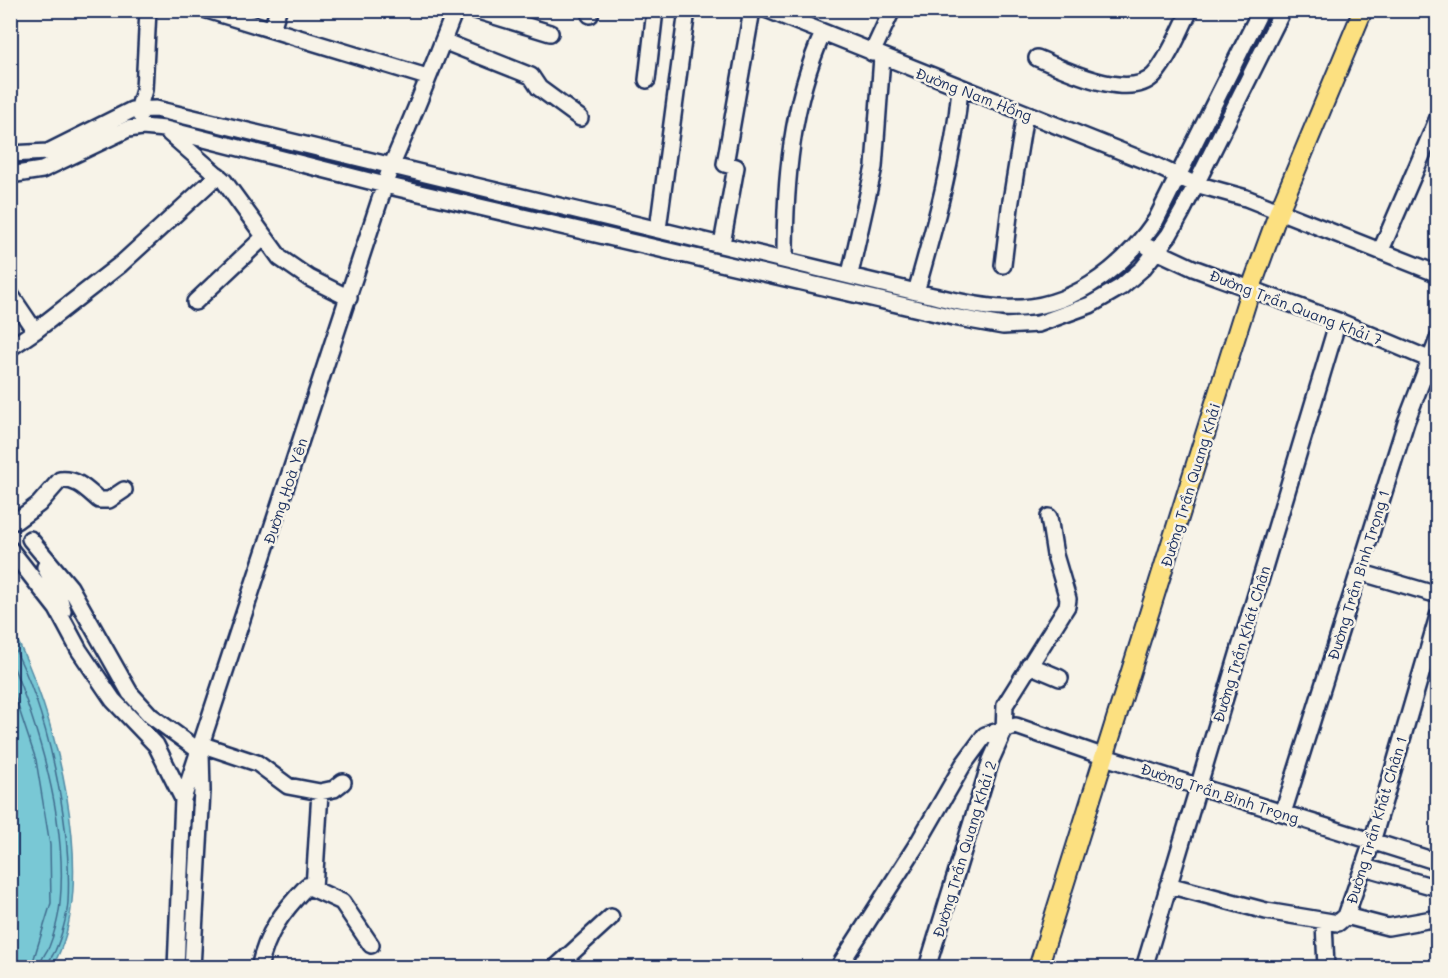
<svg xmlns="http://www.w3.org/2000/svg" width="1448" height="978" font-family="Mali,sans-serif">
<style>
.water{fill:#79c8d5;stroke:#538ba5;stroke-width:1.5}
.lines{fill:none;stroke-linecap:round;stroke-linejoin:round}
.shore{stroke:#416c8e;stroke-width:1.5}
.minor-casing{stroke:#1b2f5e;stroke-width:20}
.major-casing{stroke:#1b2f5e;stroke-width:22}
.minor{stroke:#f7f3e8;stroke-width:15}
.major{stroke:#fce080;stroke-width:18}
.labels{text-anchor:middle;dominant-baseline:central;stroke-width:5;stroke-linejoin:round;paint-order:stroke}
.street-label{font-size:15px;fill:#1b2f5e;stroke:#f7f3e8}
</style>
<rect width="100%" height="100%" fill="#f7f3e8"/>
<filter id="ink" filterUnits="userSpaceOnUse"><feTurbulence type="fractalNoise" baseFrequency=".0167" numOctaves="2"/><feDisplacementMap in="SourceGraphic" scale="12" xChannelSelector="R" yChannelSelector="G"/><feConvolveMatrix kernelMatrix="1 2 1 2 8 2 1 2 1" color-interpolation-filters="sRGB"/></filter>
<g filter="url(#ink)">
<path class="water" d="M11,628c44,80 91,257 41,339h-41z"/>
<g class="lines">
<path class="shore" d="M10,640c38,69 62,185 58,262 -1,15 -7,36 -13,49 -3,6 -7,10 -8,17
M10,658c30,74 58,164 50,245 -1,13 -6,32 -11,44 -4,8 -9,12 -9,21
M10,682l26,78 14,85 1,58 -20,65"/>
<defs>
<path id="minor" d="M207,10l220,67
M475,10l75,23
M768,10l380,152 44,21 54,15 192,76
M590,15l1,-5
M272,29l6,-19
M443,41l88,35 8,12 41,30
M872,53l20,-43
M1037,58c27,11 92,44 117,17 14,-15 27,-46 36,-65
M647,80l8,-70
M140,115l-1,-8 5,-17 4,-80
M169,133l55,48 56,77 29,20 40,20
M10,154l38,-2 84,-42 24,-1 760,183c29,6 58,15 87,16 64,4 118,-37 153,-88l105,-210
M10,175l32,-5 86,-41 14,-2 23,2 220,56 568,132 50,9 35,-2 52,-19 31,-18 22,-19 26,-33 13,-23 101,-202
M658,229l29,-219
M722,244l14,-77 -11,-3 27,-154
M1148,247l45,21 145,53 100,42
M1381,250l57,-132
M785,258c0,-75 6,-155 38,-225
M1003,265l7,-58 15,-93
M850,274l24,-107 8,-110
M916,292c19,-67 38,-134 44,-203
M10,294l25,37 86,-67 97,-89
M195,302l69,-65
M10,348l25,-17
M16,521l23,-17 21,-24c17,-2 27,10 39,20h10l15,-10
M30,539l40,48 60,106 21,23 47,34
M10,549l47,60 22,41 34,50 43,45 27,54 -7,169
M45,567l13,25 5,19
M1359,572l79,23
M1029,665l31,13
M200,744l57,19 31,23 32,6 14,-3 9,-7
M183,799l207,-630c23,-52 44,-105 65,-159
M1283,813l123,-391 32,-83
M1364,867l74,21
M1168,885l98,26 72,12 8,-7 26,-74 66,-226
M314,888l6,-96
M1346,916l42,11 50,-9
M1324,922l2,46
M192,968l10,-177 -1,-38
M259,968c8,-36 23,-56 48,-82l35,16 29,43
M555,968l56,-51
M838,968l80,-125 45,-78 22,-30 31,-9 89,31 333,105
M927,968l64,-208 13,-29 1,-26 62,-99 1,-7 -13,-44 -6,-38
M1144,968l194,-647"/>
<path id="major" d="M1038,968l213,-680 28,-77 84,-201"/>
</defs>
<use href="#minor" class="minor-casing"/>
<use href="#major" class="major-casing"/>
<use href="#minor" class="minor"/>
<use href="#major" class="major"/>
</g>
</g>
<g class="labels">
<g class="street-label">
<text transform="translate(974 94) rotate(21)">Đường Nam Hồng</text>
<text transform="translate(1296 307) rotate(21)">Đường Trần Quang Khải 7</text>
<text transform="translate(1190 485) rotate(-73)">Đường Trần Quang Khải</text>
<text transform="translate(285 491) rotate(-72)">Đường Hoà Yên</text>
<text transform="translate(1358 575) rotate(-73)">Đường Trần Bình Trọng 1</text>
<text transform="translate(1241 644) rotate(-73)">Đường Trần Khát Chân</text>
<text transform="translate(1220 793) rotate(18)">Đường Trần Bình Trọng</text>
<text transform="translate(1376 820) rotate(-73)">Đường Trần Khát Chân 1</text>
<text transform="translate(964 849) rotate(-73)">Đường Trần Quang Khải 2</text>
</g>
</g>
<rect width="1448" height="978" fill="none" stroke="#f7f3e8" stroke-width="36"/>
<rect x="18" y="18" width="1412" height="942" fill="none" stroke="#1b2f5e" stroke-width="2" filter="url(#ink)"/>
</svg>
